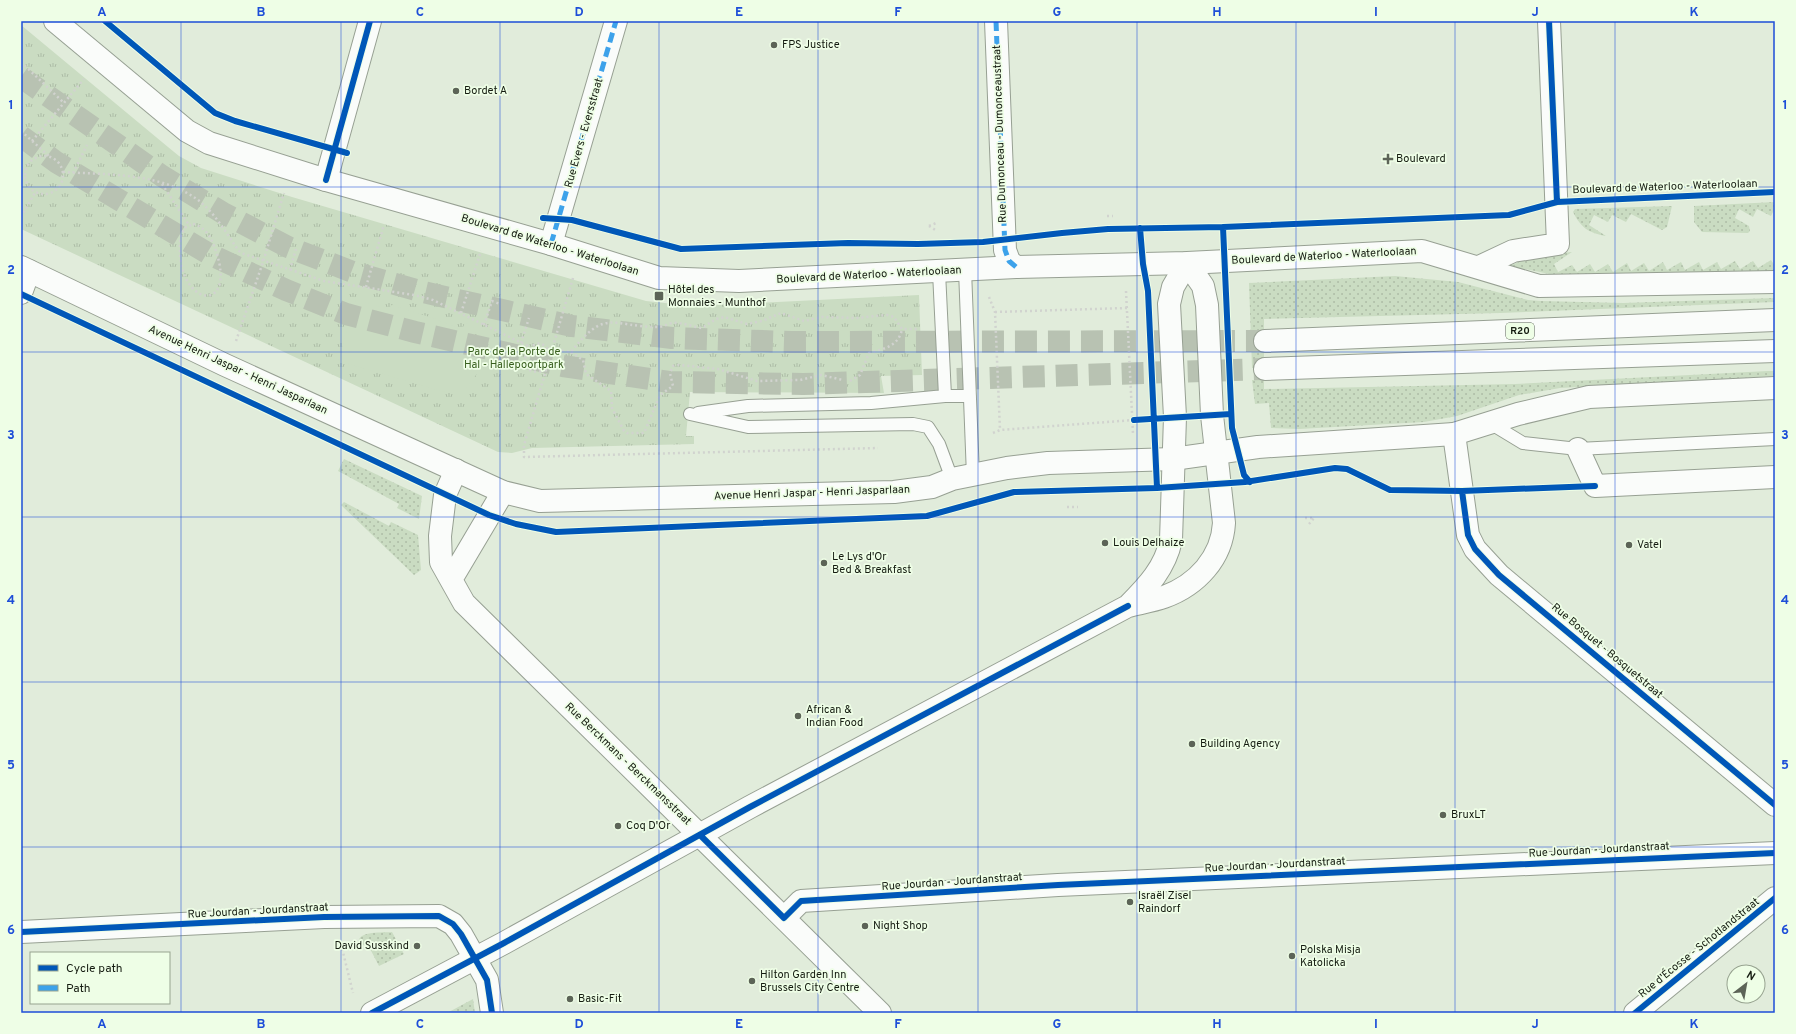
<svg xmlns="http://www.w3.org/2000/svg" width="1796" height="1034" font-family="Overpass,sans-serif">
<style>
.grass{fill:url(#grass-dots)}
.park{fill:url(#park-tufts)}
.garden{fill:#cadcc2}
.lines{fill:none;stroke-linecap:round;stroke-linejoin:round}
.trunk-tunnel{stroke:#b8c2b2;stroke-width:22;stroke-dasharray:22 11;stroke-linecap:butt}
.service-casing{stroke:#97a093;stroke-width:14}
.minor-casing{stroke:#97a093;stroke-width:24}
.secondary-casing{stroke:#97a093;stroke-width:24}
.primary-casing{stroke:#97a093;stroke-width:24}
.trunk-casing{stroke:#97a093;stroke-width:24}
.path{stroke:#d1d3cf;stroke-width:2.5;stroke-dasharray:2 3;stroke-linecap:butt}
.service{stroke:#fafcfa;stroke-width:12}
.minor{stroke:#fafcfa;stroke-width:22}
.secondary{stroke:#fafcfa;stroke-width:22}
.primary{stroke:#fafcfa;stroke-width:22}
.trunk{stroke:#fafcfa;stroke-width:22}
.quiet{stroke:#3da2ea;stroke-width:5;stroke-dasharray:10 5;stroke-linecap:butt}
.cycleway-casing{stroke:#eefee6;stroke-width:8}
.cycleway{stroke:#0057b8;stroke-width:6}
.grid{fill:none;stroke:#1d4ed8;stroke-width:1;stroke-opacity:0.55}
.poi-dot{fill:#5c6457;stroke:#eefee6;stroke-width:1.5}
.labels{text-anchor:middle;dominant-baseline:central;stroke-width:3.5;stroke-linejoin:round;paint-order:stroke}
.shield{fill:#eefee6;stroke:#555f50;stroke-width:1}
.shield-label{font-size:10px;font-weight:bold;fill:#141b10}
.poi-label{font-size:11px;fill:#141b10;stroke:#eefee6;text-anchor:start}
.street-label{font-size:11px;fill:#141b10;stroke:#eefee6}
.park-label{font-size:11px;fill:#375e1d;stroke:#eefee6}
.neatline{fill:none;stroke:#1d4ed8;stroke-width:1.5}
.grid-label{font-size:13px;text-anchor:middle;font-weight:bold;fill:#1d4ed8}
</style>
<defs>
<pattern id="grass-dots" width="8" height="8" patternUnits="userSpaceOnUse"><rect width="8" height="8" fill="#cadcc2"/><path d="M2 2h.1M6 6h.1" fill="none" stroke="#adbca6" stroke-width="1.8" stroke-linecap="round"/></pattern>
<pattern id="park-tufts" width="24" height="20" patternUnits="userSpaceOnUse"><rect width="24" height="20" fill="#cadcc2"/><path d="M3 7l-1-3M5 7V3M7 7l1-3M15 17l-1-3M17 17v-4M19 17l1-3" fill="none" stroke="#adbca6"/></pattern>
</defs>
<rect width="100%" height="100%" fill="#e1ecdb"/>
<path class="grass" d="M1775,202v6l-4,8 -14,-7 -4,8 -14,-8 -4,9 14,8 1,5 -2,2 -46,-1 -8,-10v-16z
M1672,206l-5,21 -5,3 -31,-16 -5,8 -14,-7 -4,7 -14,-7 -5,10 17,11c-17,-3 -25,-8 -33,-24l2,-3z
M1572,252l-18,12 4,8 14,-7 5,7 13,-8 5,8 13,-8 5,8 14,-9 4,8 13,-8 5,8 14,-9 4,8 14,-8 4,8 14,-8 4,8 14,-8 4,7 14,-8 5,8 13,-8 5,7 13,-8 4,6v6l-221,3 -39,-8 -4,-2 27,-10z
M1395,276l63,6 70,18 13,1 82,2 152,-5v4l-275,11 -236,6v70l251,-5 253,-13h7v5l-215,12 -41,7 -62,21 -33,6 -125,7 -28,-1 -2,-25 -14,1 -3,-24h6v-12h-6l-3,-85z
M344,459l78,37 -3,23 -22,-11 2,-4 -61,-33z
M344,502l45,24 2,-4 27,13 3,35 -7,5 -73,-70z
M392,932l12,22 -25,12 -12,-23 -7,4c-8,-17 22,-14 32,-15z
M473,999l2,14h-28z"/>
<path class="park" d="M21,25l147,122 11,9 22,12 91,29 354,104 47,5 226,-11 3,80 -41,1 3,17 -194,-1 -4,44h8v8l-162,4 -20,5 -14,-1 -477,-223z"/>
<path class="garden" d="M356,300l33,9 2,-4 45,14 26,11 3,-8 11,7 -3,13 10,24 -20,26h-18l-107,-31z"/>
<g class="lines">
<path class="trunk-tunnel" d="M21,77l141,99 61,37 65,34 65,25 70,20 149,34 100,12 119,4 474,-1
M21,136l35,26 98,59 55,33 77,36 60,24 69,18 148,34 106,16 134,2 462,-15"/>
<defs>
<path id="service" d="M965,270l8,206
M939,272l6,124
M698,413l50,-7 123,-3 74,-7h25
M690,414l58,13 165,-3 15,3 11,17 13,35
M1490,423l33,20 55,6 197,-10"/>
<path id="minor" d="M996,21l9,229 4,11 7,6
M326,180l44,-159
M551,244l65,-223
M1479,267l34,-16 45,-7 -9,-223
M21,293l8,-22
M1454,434l14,101 7,14 24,26 276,230
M1578,449l17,37 180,-9
M456,470l-11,25 -5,41 1,26 23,41 416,410
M452,578l51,-86
M784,918l17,-17 257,-16 717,-32
M21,932l303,-15 115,-1 14,8 8,10 26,46 5,33
M1635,1013l140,-115"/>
<path id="secondary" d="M372,1013l132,-70 246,-136 378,-201c12,-3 25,-5 36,-9 33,-12 58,-39 60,-74l-12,-108 -5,-110 -4,-19 -16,-23 -14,24 -4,17 6,113 -4,123c-6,28 -23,46 -43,66"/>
<path id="primary" d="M55,21l132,110 22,12 117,37 225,64 108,34 80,3 277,-14 171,-4 235,-12 117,35 236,-4
M21,267l204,98 278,127 37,9 354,-9 38,-5 20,-8 55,-11 41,-5 125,-4 85,-12 196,-13 64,-20 71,-17 186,-9"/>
<path id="trunk" d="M1265,341l510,-21
M1265,369l510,-18"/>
</defs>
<use href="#service" class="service-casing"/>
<use href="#minor" class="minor-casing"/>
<use href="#secondary" class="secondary-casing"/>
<use href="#primary" class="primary-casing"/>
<use href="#trunk" class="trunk-casing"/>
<path class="path" d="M21,62l43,41
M21,131l29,26
M32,141l52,-62
M25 175a19 19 0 1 1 38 0a19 19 0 1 1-38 0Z
M63,172c46,3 104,0 141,33 14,13 24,31 35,46l5,3 80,27 90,14 19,5 97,47
M73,173l14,-28
M162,184l27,41
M1107,216h6
M21,217l15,-26
M193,224c13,3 19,15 23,27 21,63 -36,56 -36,-1 0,-8 0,-17 6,-23z
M929,226l8,5
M929,226l7,-3
M290,270l6,-21
M573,278l-49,167v12l354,-9
M366,287l18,-62
M1126,291l7,143
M989,297l6,15 5,118
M995,312l132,-4
M461,313l20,-62
M484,325l8,-24 8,3
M236,341l27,-79 21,-69
M521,343l8,-25
M552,349l19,3c35,-45 41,-25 87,-25 5,0 9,-3 14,-4 10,-1 21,4 30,5l14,-9 8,-2 23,7 15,-3 19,-8 23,8 18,-4 35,1 30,-3 7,2 8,12h17
M571,352l12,8 3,14 25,17 1,17 12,23 3,2h17l16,-38 13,-9 -3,-13 3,-7 6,-1 39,4 39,12 43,-1 21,-5 22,5
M546,370c-41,12 -12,-49 4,-17
M850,381l10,-6 9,-22c15,-4 30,-7 33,-24
M993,433l7,-3 134,-10
M1067,507h11
M1305,518h9
M1309,524l5,-6
M341,944l12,49"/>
<use href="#service" class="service"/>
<use href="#minor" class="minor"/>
<use href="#secondary" class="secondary"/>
<use href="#primary" class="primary"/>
<use href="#trunk" class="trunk"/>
<path class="quiet" d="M996,21l9,229 4,11 7,6
M551,244l65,-223"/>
<defs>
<path id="cycleway" d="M105,21l110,92 20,8 112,32
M1549,21l8,181
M326,180l44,-159
M543,218l29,2 109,29 167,-6 70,1 65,-2 79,-9 46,-4 115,-2 286,-12 48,-13 218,-10
M1223,227l9,201 12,47 6,7
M1140,228l3,36 5,27 9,197
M21,294l468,221 27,9 40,8 371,-16 87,-24 143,-4 88,-6 90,-14 12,1 43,21 72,1 133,-5
M1134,420l97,-6
M1462,491l6,44 7,14 24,26 276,230
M700,835l84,83 17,-17 257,-16 717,-32
M21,932l303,-15 115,-1 14,8 8,10 26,46 5,33
M372,1013l132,-70 246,-136 378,-201
M1635,1013l140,-115"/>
</defs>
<use href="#cycleway" class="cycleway-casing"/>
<use href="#cycleway" class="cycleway"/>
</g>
<path class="grid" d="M181,21v992M341,21v992M500,21v992M659,21v992M818,21v992M978,21v992M1137,21v992M1296,21v992M1455,21v992M1615,21v992M21,187h1754M21,352h1754M21,517h1754M21,682h1754M21,847h1754"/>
<g class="poi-dot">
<circle cx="774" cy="45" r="4"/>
<circle cx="456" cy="91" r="4"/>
<path d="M1386 153h4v4h4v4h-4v4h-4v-4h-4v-4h4z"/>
<rect x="654" y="291" width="10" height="10" rx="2"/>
<circle cx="1105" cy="543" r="4"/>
<circle cx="1629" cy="545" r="4"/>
<circle cx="824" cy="563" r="4"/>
<circle cx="798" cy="716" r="4"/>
<circle cx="1192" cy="744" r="4"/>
<circle cx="1443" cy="815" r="4"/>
<circle cx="618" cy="826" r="4"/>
<circle cx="1130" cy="902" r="4"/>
<circle cx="865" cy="926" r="4"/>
<circle cx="417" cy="946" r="4"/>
<circle cx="1292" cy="956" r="4"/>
<circle cx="752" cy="981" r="4"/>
<circle cx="570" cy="999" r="4"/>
</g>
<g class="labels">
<rect class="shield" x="1506" y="323" width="28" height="16" rx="3"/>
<g class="shield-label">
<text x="1520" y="331">R20</text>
</g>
<g class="poi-label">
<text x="782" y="45">FPS Justice</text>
<text x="464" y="91">Bordet A</text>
<text x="1396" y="159">Boulevard</text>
<text x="668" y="290">Hôtel des<tspan x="668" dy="13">Monnaies - Munthof</tspan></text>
<text x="1113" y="543">Louis Delhaize</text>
<text x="1637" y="545">Vatel</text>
<text x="832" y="557">Le Lys d'Or<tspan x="832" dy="13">Bed &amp; Breakfast</tspan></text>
<text x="806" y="710">African &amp;<tspan x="806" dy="13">Indian Food</tspan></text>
<text x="1200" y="744">Building Agency</text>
<text x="1451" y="815">BruxLT</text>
<text x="626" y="826">Coq D'Or</text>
<text x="1138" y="896">Israël Zisel<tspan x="1138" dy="13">Raindorf</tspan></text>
<text x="873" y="926">Night Shop</text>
<text x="409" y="946" text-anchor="end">David Susskind</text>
<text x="1300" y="950">Polska Misja<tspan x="1300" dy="13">Katolicka</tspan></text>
<text x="760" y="975">Hilton Garden Inn<tspan x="760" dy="13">Brussels City Centre</tspan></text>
<text x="578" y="999">Basic-Fit</text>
</g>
<g class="street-label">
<text transform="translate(584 133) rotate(-74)">Rue Evers - Eversstraat</text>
<text transform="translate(1000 134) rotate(-92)">Rue Dumonceau - Dumonceaustraat</text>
<text transform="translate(1665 187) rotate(-2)">Boulevard de Waterloo - Waterloolaan</text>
<text transform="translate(550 245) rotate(17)">Boulevard de Waterloo - Waterloolaan</text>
<text transform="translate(1324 256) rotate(-3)">Boulevard de Waterloo - Waterloolaan</text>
<text transform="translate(869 275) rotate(-3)">Boulevard de Waterloo - Waterloolaan</text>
<text transform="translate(238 370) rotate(25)">Avenue Henri Jaspar - Henri Jasparlaan</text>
<text transform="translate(812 493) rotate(-2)">Avenue Henri Jaspar - Henri Jasparlaan</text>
<text transform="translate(1607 651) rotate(40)">Rue Bosquet - Bosquetstraat</text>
<text transform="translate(628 764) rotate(44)">Rue Berckmans - Berckmansstraat</text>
<text transform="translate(1599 850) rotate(-3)">Rue Jourdan - Jourdanstraat</text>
<text transform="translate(1275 865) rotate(-3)">Rue Jourdan - Jourdanstraat</text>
<text transform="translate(952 882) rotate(-4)">Rue Jourdan - Jourdanstraat</text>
<text transform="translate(258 911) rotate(-3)">Rue Jourdan - Jourdanstraat</text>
<text transform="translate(1699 948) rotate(-39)">Rue d'Écosse - Schotlandstraat</text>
</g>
<g class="park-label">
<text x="514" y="352">Parc de la Porte de<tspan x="514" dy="13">Hal - Hallepoortpark</tspan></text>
</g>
</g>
<rect width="1796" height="1034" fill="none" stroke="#eefee6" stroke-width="44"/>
<rect x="30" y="952" width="140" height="52" fill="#eefee6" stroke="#97a390"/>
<rect x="38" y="965" width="20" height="6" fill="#0057b8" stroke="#97a390"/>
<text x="66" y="972" font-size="12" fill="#141b10">Cycle path</text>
<rect x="38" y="985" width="20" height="6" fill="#3da2ea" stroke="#97a390"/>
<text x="66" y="992" font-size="12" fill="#141b10">Path</text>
<g transform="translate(1746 984) rotate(31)"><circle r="19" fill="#eefee6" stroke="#97a390"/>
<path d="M0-3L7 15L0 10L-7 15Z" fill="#5c6457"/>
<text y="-6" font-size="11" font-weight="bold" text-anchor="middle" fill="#141b10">N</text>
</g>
<rect x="22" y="22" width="1752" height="990" class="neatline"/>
<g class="grid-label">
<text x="102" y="16">A</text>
<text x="261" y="16">B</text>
<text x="420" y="16">C</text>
<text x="579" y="16">D</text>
<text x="739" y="16">E</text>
<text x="898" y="16">F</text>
<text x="1057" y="16">G</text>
<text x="1217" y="16">H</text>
<text x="1376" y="16">I</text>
<text x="1535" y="16">J</text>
<text x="1694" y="16">K</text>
<text x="11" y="109">1</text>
<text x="1785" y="109">1</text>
<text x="11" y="274">2</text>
<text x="1785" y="274">2</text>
<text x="11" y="439">3</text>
<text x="1785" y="439">3</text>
<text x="11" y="604">4</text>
<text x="1785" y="604">4</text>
<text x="11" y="769">5</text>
<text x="1785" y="769">5</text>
<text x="11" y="934">6</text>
<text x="1785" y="934">6</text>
<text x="102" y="1028">A</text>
<text x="261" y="1028">B</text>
<text x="420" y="1028">C</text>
<text x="579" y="1028">D</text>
<text x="739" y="1028">E</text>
<text x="898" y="1028">F</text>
<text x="1057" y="1028">G</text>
<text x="1217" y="1028">H</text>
<text x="1376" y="1028">I</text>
<text x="1535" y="1028">J</text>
<text x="1694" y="1028">K</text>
</g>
</svg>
